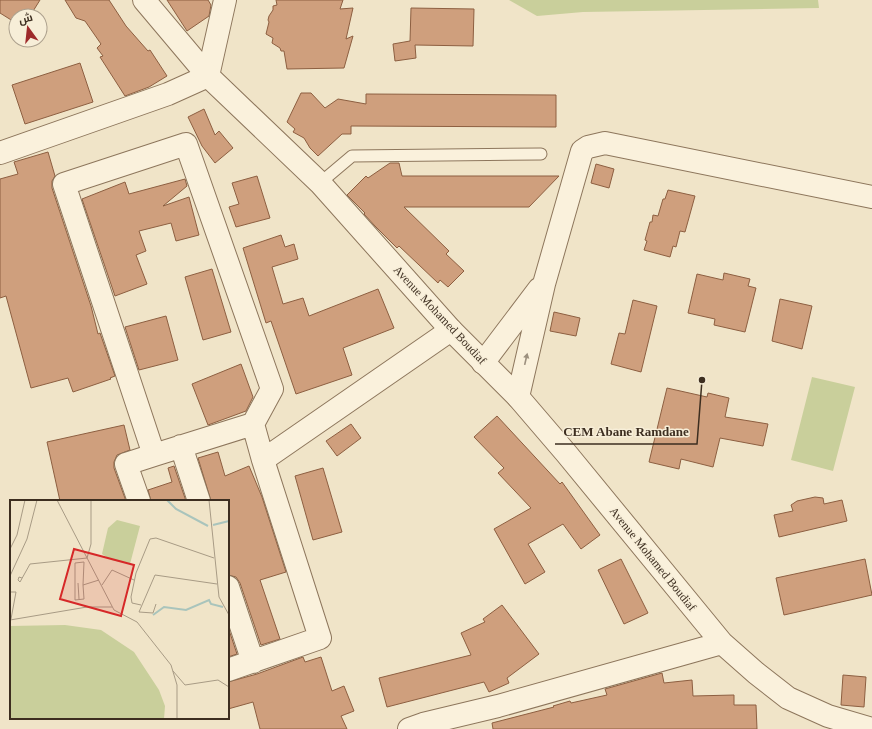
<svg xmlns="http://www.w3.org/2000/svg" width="872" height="729" font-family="'Times New Roman',Cairo,serif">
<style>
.green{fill:#c9cf9b}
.building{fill:#cf9f7d;stroke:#8d5f41}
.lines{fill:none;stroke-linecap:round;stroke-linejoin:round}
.service-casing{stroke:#8d765c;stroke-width:13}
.minor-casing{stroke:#8d765c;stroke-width:24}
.tertiary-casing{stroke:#8d765c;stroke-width:24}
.service{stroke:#faf1dc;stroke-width:11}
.minor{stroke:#faf1dc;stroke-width:22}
.tertiary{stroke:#faf1dc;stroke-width:22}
.oneway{fill:#9c907e}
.labels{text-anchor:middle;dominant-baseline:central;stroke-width:3;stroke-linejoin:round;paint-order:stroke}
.street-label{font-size:12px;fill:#3d2e20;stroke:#f7eed8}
.inset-river{fill:none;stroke:#a9c4bc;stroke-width:2}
.inset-road{fill:none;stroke:#a89b85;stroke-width:1}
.view{fill:#d62828;fill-opacity:0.15;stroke:#d62828;stroke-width:2}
.inset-edge{fill:none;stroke:#3d2e20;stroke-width:2}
.leader{fill:none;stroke:#3d2e20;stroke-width:1.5}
.callout-dot{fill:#3d2e20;stroke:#f7eed8;stroke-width:1.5}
.callout-label{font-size:13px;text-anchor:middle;font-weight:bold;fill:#3d2e20;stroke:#f7eed8;stroke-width:3;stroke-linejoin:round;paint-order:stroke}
</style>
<rect width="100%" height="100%" fill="#f0e4c8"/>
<path class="green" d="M509,0h309l1,8 -236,4 -46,4z
M812,377l43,10 -22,84 -42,-11z"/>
<path class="building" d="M0,0h40l-10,16h-14v7l-16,-10z
M65,0h44l17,26 22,25 2,-1 17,26 -18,11 -24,9 -25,-39 3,-1 -6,-8 4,-4 -16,-23 -9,-3z
M167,0h41l3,5 -2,11 -22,15z
M276,0h67l-3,9 13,-1 -7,31 7,-3 -9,32 -57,1 -3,-18h-3l-1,-3 -8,-5 1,-5 -7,-4 3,-12 -1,-2 1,-4 4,-6v-4l4,-1z
M411,8l63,1 -1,37 -58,-1 1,13 -21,3 -2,-17 17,-3z
M80,63l13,39 -68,22 -13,-39z
M301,93h10l14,15 13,-9 28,5v-10l190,1v32l-205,-1v8h-9l-24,22 -8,-8 -6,-10 -11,-6 2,-3 -8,-7z
M204,109l11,26 4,-4 14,17 -18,15 -13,-17 -14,-29z
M48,152l7,24 -3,5v7l39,118 7,28 2,-1 15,43 -5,2 1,1 -38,13 -5,-14 -37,10 -25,-92 -6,2v-119l18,-5 -4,-12z
M390,163h9l3,13h157l-30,31h-125l45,44 -3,3 18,17 -16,16 -8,-7 -2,3 -39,-37 -2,2 -22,-22 -11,-12 1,-1 -18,-18 19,-19 2,2z
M596,164l18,5 -5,19 -18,-5z
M257,176l13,42 -34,9 -7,-20 10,-3 -7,-21z
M185,179l2,7 -24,20 26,-9 10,38 -23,6 -5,-18 -32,8 7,20 -10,4 11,29 -32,12 -33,-97 43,-17 4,12z
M668,190l27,6 -10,36 -5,-1 -4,16 -3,-1 -3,11 -26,-7 3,-9 -2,-1 5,-18h2l1,-7 5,1 5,-17h2z
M281,235l4,12 9,-3 4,15 -26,8 11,37 20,-6 6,18 69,-27 16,39 -51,20 9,27 -56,19 -25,-73 -5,2 -23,-75z
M212,269l19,63 -28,8 -18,-63z
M724,273l26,6 -2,7 8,2 -11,44 -31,-7 1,-6 -27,-6 9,-39 26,6z
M780,299l32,7 -10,43 -30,-8z
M633,300l24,6 -16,66 -30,-8 8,-31 6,1z
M554,312l26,6 -4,18 -26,-5z
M166,316l12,44 -39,10 -14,-43z
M241,364l12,33 -7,14 -38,14 -16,-41z
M667,388l40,9 1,-4 21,5 -4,19 43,7 -5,22 -43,-8 -7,29 -32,-8 -2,10 -30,-7z
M497,416l63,68 2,-2 38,53 -19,14 -18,-25 -35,20 17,28 -20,12 -31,-55 37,-21 -33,-35 6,-5 -30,-31z
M351,424l10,14 -24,18 -11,-15z
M124,425l6,25 -13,5 -3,7v6l12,33h-66l-13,-59z
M218,452l7,24 24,-10 13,31 24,75 -26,8 20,59 -19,6 -21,-62 -4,-6 -8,-2v-74h-17l-13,-43z
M174,466l12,35h-35l-3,-11 24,-8 -4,-14z
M323,468l19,64 -29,8 -18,-64z
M815,497l8,1 1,6 18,-4 5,21 -68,16 -5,-22 19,-4 -2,-6 6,-4z
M621,559l27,54 -24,11 -26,-54z
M865,559l7,36 -88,20 -8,-37z
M502,605l37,49 -32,24 2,5 -20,9 -5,-10 -97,25 -8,-29 92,-23 -10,-22 24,-11 -2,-3z
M228,627l9,27 -9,3z
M303,657l2,5 16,-5 11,34 12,-5 10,25 -13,5 6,13h-87l-7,-27 -25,7v-27l29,-8z
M662,673l2,10 28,-3 1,16 41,-1v10h22l1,24h-264l-1,-6 62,-16 -1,-1 17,-5 1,2 36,-8 -2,-6z
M843,675l23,2 -2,30 -23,-2z"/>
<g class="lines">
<defs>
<path id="service" d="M320,183l32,-27 189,-2"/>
<path id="minor" d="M0,153l168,-59 40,-18 17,-76
M483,363l56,-74
M518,397l26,-113 38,-133 6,-4 17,-4 267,54
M181,446l18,55
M154,455l99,-31
M139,501l-13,-37 28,-9 -90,-271 122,-40 86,245 -19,35 10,36
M228,587l25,75
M228,670l92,-32 -57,-178 188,-130"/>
<path id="tertiary" d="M144,0l64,76 112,107 131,147 67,67 48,56 156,190 34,30 32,25 40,18 44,13
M409,729l14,-5 75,-18 224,-63"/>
</defs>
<use href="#service" class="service-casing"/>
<use href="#minor" class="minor-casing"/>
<use href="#tertiary" class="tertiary-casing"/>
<use href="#service" class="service"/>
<use href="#minor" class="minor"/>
<use href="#tertiary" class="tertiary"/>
</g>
<defs><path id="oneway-solid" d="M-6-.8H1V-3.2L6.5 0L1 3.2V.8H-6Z"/></defs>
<use class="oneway" href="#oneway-solid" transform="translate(526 359) rotate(-77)"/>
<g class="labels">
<g class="street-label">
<text transform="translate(440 315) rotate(47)">Avenue Mohamed Boudiaf</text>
<text transform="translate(653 559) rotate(51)">Avenue Mohamed Boudiaf</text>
</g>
</g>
<g transform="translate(10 500)">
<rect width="219" height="219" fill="#f0e4c8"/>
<path d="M107,20l23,6 -10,38 -19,-4 -9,-6 6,-26zM55,125l36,5 33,22 25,38 6,16 -1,13h-154v-93z" fill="#c9cf9b"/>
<path class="inset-river" d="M157,0l9,9 32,17M203,25l16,-4M143,115l11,-8 22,3 23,-10 2,4 12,3"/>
<path class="inset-road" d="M47,0l57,110 23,12 34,43 6,20v34M199,0l10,97 10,18M0,49l7,-14 8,-35M0,76l17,-37 10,-39M12,78l-3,-1 -1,3 2,2 10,-18 57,-6 4,-14v-44M68,83l1,16M73,85l1,-23 -9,1v37l9,-1 -1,-14 16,-5M92,85l10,-15 22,10M0,92h6l-5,27M146,104l-3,9 -14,-1 16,-37 62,9M131,105l-9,-2 -1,-6 5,-24 14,-34 6,-1 58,20M0,120l77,-13h25M163,171l12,14 33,-5 11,7"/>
<path class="view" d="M64,49l60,16 -13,51 -61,-17z"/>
<rect width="219" height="219" class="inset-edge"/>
</g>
<path class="leader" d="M702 380L697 444H555"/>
<circle class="callout-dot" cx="702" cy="380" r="4"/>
<g class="callout-label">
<text x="626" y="436">CEM Abane Ramdane</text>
</g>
<g transform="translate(28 28) rotate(345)"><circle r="19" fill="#f7eed8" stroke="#ada18e"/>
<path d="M0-3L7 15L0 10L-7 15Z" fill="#9e2a2b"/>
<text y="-6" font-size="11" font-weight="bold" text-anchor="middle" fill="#3d2e20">ش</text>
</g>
</svg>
